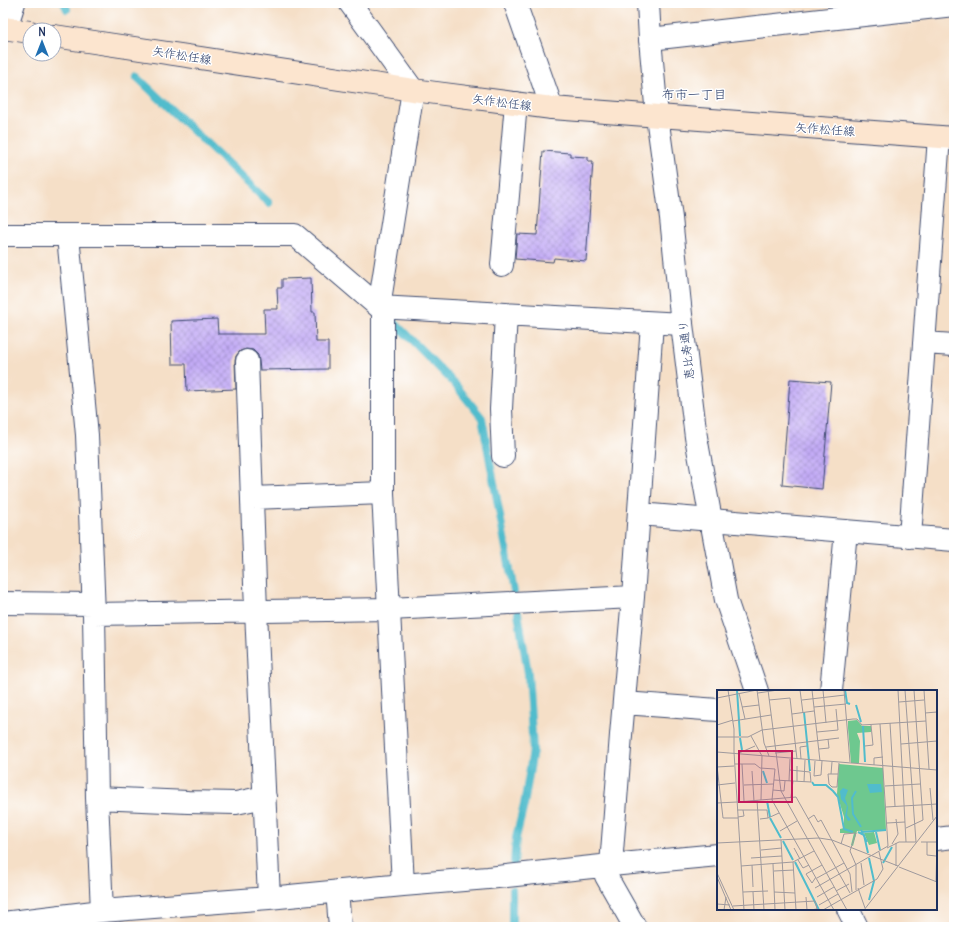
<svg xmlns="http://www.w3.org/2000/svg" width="957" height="930" font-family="Delius,'Klee One',sans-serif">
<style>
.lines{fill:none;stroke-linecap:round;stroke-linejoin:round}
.stream{stroke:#51bccc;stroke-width:8}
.building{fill:url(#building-cross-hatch)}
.minor-casing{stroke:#3c496e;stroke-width:24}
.tertiary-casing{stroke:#3c496e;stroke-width:24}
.secondary-casing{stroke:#3c496e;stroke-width:24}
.minor{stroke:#fff;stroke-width:22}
.tertiary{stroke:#fff;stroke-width:22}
.secondary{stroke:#fce5cf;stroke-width:22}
.labels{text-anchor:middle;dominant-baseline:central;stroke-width:3;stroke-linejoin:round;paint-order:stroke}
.street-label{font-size:12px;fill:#1b2f5e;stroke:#fff}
.neighbourhood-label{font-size:13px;fill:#1b2f5e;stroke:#fff}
.inset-river{fill:none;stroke:#51bccc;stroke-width:2}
.inset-road{fill:none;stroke:#9e999d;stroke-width:1}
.view{fill:#c2185b;fill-opacity:0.15;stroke:#c2185b;stroke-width:2}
.inset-edge{fill:none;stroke:#1b2f5e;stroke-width:2}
</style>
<defs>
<pattern id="building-cross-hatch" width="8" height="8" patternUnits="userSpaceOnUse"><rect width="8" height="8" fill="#c3abf6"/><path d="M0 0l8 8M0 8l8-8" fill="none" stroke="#9e8cca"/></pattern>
</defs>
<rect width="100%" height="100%" fill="#fff"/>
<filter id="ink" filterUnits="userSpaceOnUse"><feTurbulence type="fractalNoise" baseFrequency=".025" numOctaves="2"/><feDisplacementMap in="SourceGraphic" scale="8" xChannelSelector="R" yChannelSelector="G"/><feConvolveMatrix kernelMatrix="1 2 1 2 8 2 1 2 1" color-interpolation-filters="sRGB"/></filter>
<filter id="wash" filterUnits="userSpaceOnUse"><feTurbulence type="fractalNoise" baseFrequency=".012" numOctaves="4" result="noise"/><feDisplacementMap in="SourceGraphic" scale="16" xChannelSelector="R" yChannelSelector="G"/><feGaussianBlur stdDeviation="0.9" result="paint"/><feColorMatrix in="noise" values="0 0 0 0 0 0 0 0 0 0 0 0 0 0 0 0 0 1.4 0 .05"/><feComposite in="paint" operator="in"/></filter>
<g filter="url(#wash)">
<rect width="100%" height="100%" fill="#f5dfc7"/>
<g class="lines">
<path class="stream" d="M64,3l3,6
M137,77l132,126
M389,317l65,66 28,35 32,174
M514,864l2,-26 8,-33 9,-55 -5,-77 -10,-60
M512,927v-37"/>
</g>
<g id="blocks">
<path class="building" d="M543,151l27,2v3l18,1v4h5l-7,100 -32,-3 -1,4 -38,-3 2,-25 20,1z
M311,278l1,34h3l1,30h12v27l-68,1 -1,-9 -1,-6 -5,-5 -7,-1 -6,2 -4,5 -1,5 1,28 -49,2 -1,-27h-14l-1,-43 46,-2 1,15h47l-1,-25h14l-1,-21h5v-9z
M790,379l41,3 -9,107 -40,-4z"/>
</g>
</g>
<g filter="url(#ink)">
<use href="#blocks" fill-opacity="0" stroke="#3c496e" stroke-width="1"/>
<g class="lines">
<defs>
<path id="minor" d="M350,3l63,87 -34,217 4,3v183l20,392
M515,3l37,105
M6,28l8,-25
M650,39l304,-34
M3,235h292l84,72 303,17
M68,236l19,199 7,179 3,184 5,113
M502,265l14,-162
M924,343l30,2
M247,361l9,250 13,287
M503,456l-2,-47 5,-95
M252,498l131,-5
M639,514l315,26
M910,537l29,-400
M3,603l90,1
M94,614l295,-5 244,-12
M831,691l15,-160
M624,703l94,7
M97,798l91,4 48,1 29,-6
M936,839l18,-2
M337,891l3,36
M3,923l99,-12 167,-13 134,-13 85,-7 123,-13 107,-10
M635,927l-29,-51 5,-11 10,-130 12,-138 19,-274"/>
<path id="tertiary" d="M648,3l2,36 7,77 14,102 11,106 14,113 15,83 15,80 31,91
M848,909l9,18"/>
<path id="secondary" d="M3,28l27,4
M54,36l359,54 139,18 402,30"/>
</defs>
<use href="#minor" class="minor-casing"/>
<use href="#tertiary" class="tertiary-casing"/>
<use href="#secondary" class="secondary-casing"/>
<use href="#minor" class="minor"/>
<use href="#tertiary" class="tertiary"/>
<use href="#secondary" class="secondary"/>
</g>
</g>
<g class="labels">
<g class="street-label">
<text transform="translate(182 55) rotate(9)">矢作松任線</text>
<text transform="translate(502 102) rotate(7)">矢作松任線</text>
<text transform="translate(825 129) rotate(4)">矢作松任線</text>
<text transform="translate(686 350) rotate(-97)">恵比寿通り</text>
</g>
<g class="neighbourhood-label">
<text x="694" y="94">布市一丁目</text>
</g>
</g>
<g transform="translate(717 690)">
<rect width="220" height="220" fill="#f5dfc7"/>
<path d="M157,142l3,11 -8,2 -5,-12z" fill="#6ec88f"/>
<path d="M140,30l5,6h9v6l-14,1 3,8 -1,22h-8l-3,-35v-7z" fill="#6ec88f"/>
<path d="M122,74l44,4 3,62 -29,1 -4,15 -2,-1 3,-12h-14v-4l4,-1v-11l-7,-23z" fill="#6ec88f"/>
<path d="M150,94h14l1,8 -12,1zM126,98l5,2 -3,8 3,9 -1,8 4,5 -3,1 -3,-5 2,-10 -6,-7 -1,-8z" fill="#51bccc"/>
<path class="inset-river" d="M20,0l3,46M128,0l2,13 3,1M139,15l5,17M87,22l6,59M146,36l2,36M23,48l2,12M46,81l4,12M95,92l2,3h12l7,6 5,6 6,32 9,3M139,101l-4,7 1,16 8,13M50,111l3,16M53,128l11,20M144,140l6,12M141,142l6,3 4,18M145,142l24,-2M159,142l4,18M66,151l10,19M78,172l24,48M166,173l9,-16M152,210l5,-19 -5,-23"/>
<path class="inset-road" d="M11,0l6,39v23M40,0l7,53 5,13M51,0l13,101 66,119M83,0l3,23M95,0l8,71M106,0l3,33M127,0l6,72M181,0l8,152M188,0l11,152M207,0l5,79M22,3l6,26M41,3l20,-3M0,8l40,-8M52,10l21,-2 7,61M85,10l43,-5M182,12l25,-2M25,17l17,-2M97,17l32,-3M208,23l12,-1M75,24l22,-3M16,31l38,-6M173,33l5,83M0,35l16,-5M100,42l21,-2 -2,-21M34,46l11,20 -1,44M0,47h31l14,-7 91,-11h4l5,6 64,-4M184,54l36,-3M148,56l8,-1 -2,-20M49,57l73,-9M102,59l10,-1 -1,-9M0,62l220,18M17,62l10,158M22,63l16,-7M58,63l21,-2M84,69l-1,-12 7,-1M98,71l-1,15 7,-1 1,-14M18,74h20l5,4 15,1M25,74l2,37M157,75v-7l9,-1M0,76l6,52h15M0,77l17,-1M58,79l-3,31 62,110M35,81l2,30M114,84l1,-12M121,84h-10l1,10 3,3h5l2,-24M57,90l37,2 -1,-10 -20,-2M72,91l1,-22M80,91v-15M87,92l1,-22M0,95l18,-2M27,95l30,-1M168,96l35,-2M213,98l3,32M56,100l11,1 1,-10M74,107l2,-16M40,110l7,110M20,112l59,-5 54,96M0,113l20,-1M169,117l51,-3M20,120h30l1,8 -8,1M21,127l6,-1 -1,-6M51,128l11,-5M91,129l6,-4 4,7 3,-2 29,54 2,18M170,133l18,-1M189,138l17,-8 -9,-130M63,141l17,-10M64,150l4,70M204,152h16M210,152v13l9,1M0,153l102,-5 13,2 66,26M179,153v23M124,154l3,-10 12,-1 -6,18 6,14v25M175,154l6,-10 -2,-15M77,158l6,11M170,158l12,-6h17M44,160l21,-2M34,168l31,-2M81,170l5,8 6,-3M76,172l3,48M144,173l3,22M56,174l2,46M35,175l1,22M24,176l52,-4 21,-11M182,177l38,15M57,181l20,-1M0,183l17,37M0,187l14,33M99,187l-4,6 -6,-9 16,-9M100,188l27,-15M219,192l1,-40M98,198l73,-42 -8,-122M141,198l7,20M119,201l13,-7M26,202l25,-1M36,202l1,18M57,202l21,1M89,207l1,13M100,207l17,-10M0,214l13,1M102,215l19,-11M16,216l82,-5 2,8 -7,1M7,220l2,-13M106,220l54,-31 6,-10 -4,-17M147,220l73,-94"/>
<path class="view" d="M22,61h53v51h-53z"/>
<rect width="220" height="220" class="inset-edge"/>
</g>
<rect width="957" height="930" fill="none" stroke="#fff" stroke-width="16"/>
<g transform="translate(42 42)"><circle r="19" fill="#ffffff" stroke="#a4acbf"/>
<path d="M0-3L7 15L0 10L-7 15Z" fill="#1f6fb2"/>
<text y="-6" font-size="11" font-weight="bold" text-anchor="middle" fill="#1b2f5e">N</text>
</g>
</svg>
